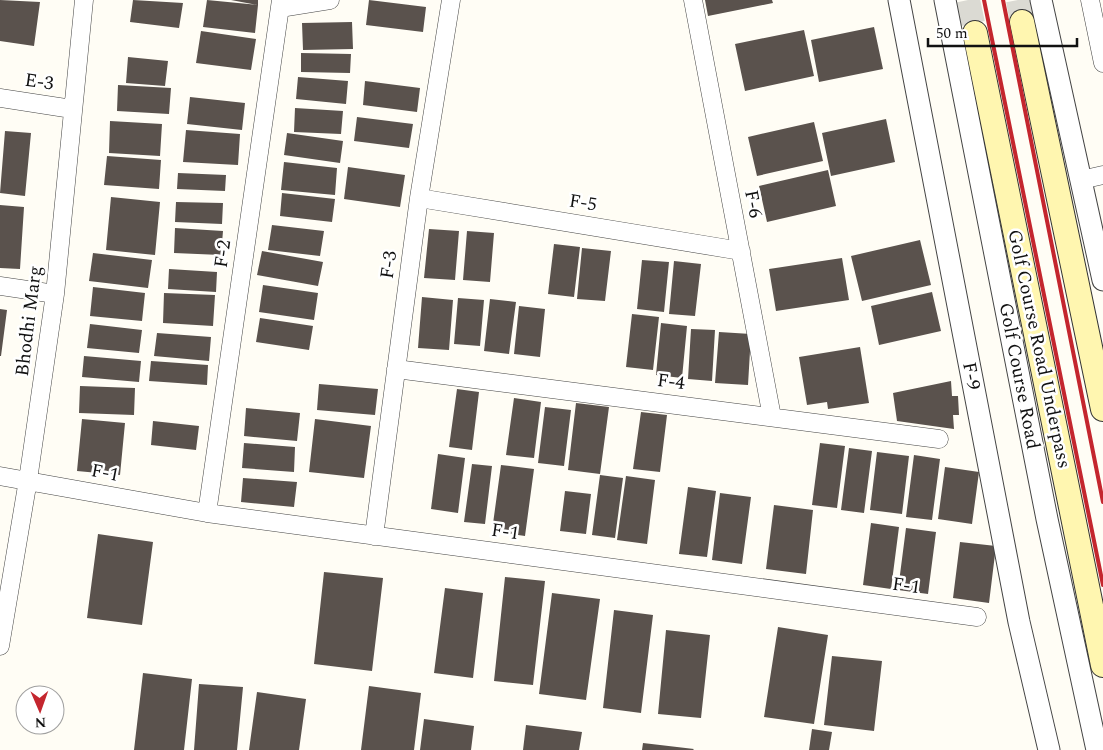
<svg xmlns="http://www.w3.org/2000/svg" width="1103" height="750" font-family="Spectral,serif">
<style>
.building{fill:#5a524d}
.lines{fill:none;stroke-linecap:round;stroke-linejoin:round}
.secondary-tunnel{stroke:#dbdad3;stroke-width:24;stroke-dasharray:24 12;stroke-linecap:butt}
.minor-casing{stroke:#444;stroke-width:19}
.tertiary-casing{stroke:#444;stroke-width:23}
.secondary-casing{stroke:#333;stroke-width:26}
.minor{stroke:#fff;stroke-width:18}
.tertiary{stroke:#fff;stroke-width:21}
.secondary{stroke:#fff6b0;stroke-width:24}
.rail{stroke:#c4262e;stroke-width:4}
.labels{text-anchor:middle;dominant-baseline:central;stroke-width:5;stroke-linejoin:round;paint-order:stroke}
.street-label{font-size:19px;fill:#111;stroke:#fff}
</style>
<rect width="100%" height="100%" fill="#fffdf5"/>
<path class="building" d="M0,0l40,2 -6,44 -34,-5z
M133,0l50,3 -4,25 -49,-6z
M207,0l51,5 -3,28 -52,-6z
M231,0h27v5z
M369,0l57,7 -3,25 -57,-7z
M705,0h67l1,3 -65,13z
M352,22l1,27 -50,1 -1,-27z
M874,27l9,42 -64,13 -8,-42z
M804,30l10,46 -69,15 -10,-47z
M201,31l55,8 -5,31 -55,-7z
M301,53l50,1 -1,19 -49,-1z
M128,57l40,4 -3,25 -39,-3z
M298,77l50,4 -2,23 -50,-5z
M365,81l55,7 -3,24 -54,-7z
M118,85l53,3 -2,26 -52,-3z
M190,97l55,6 -3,27 -55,-6z
M295,108l48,3 -2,23 -47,-2z
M357,117l56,7 -4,24 -55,-7z
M886,119l9,43 -64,14 -9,-43z
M110,121l52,3 -2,32 -51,-3z
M814,122l9,39 -66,15 -9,-39z
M186,130l54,4 -2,31 -55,-3z
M5,131l26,2 -6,63 -25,-3z
M287,133l56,8 -3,22 -56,-8z
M107,156l54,4 -2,29 -55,-4z
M284,162l53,6 -2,27 -54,-5z
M348,167l57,8 -5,32 -56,-8z
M828,170l8,36 -69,16 -8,-36z
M178,173l48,2 -1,16 -48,-2z
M282,193l53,6 -3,23 -52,-6z
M111,197l49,5 -5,53 -49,-5z
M176,202l47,1 -1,21 -47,-2z
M0,205l24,2 -4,62 -20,-1z
M272,225l52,6 -4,25 -52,-6z
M175,228l48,3 -2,24 -47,-2z
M429,229l30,2 -4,49 -31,-2z
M467,231l27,2 -4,49 -27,-2z
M920,240l11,45 -69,16 -11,-45z
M554,244l26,3 -6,50 -26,-3z
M582,248l29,3 -6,50 -28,-2z
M262,251l61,11 -5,24 -61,-11z
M93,253l59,7 -4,28 -59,-7z
M842,258l7,42 -73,11 -7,-42z
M642,260l27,2 -5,50 -27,-3z
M674,261l27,3 -6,52 -26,-2z
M169,269l48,3 -1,20 -48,-3z
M263,285l55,8 -4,27 -55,-8z
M93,287l52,6 -3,28 -52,-5z
M932,292l9,39 -62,14 -8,-39z
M164,293l51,2 -2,31 -50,-3z
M422,297l31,3 -4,50 -31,-2z
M458,298l26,2 -4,46 -26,-2z
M490,299l26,3 -7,52 -25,-3z
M519,306l26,3 -5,48 -26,-3z
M0,309l7,1 -6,46h-1z
M632,314l27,3 -6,53 -27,-3z
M260,318l53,8 -4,24 -53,-8z
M661,323l26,3 -5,52 -26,-3z
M90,324l52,6 -3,23 -52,-5z
M691,329l24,1 -3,51 -24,-2z
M719,332l32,2 -3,51 -33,-2z
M157,333l54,4 -2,24 -55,-5z
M860,347l9,56 -41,6 -1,-7 -20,3 -8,-48z
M84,356l57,5 -2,21 -57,-5z
M151,361l57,4 -1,20 -58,-4z
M951,381l1,15h6l1,19h-6l1,14 -57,-8 -4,-28z
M319,384l59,5 -3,26 -58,-5z
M80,386l55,2 -1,27 -55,-2z
M457,389l22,3 -7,58 -23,-3z
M514,398l27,4 -7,56 -28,-3z
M576,403l33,4 -9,67 -32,-4z
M545,407l26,3 -7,56 -26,-3z
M246,408l54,5 -3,28 -53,-5z
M641,412l26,3 -7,57 -27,-3z
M82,419l43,4 -5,52 -43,-4z
M315,419l56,7 -7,52 -55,-6z
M153,421l46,5 -3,24 -45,-5z
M244,443l51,4 -1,25 -52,-4z
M820,443l25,3 -8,62 -25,-3z
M849,448l23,3 -8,62 -23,-3z
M877,452l32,4 -7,58 -32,-4z
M438,454l27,4 -7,55 -27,-4z
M914,455l26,4 -8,61 -26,-3z
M472,464l20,2 -7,58 -21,-2z
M501,465l33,4 -9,67 -33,-5z
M945,467l34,5 -7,52 -34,-5z
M600,475l23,3 -8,60 -23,-3z
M626,476l29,4 -8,64 -30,-4z
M243,478l54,4 -3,25 -53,-5z
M688,487l28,4 -9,66 -28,-3z
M565,491l26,3 -5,40 -26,-3z
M720,493l31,4 -9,67 -30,-4z
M774,505l39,5 -7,64 -40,-5z
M871,523l28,4 -8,62 -28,-4z
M906,528l30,4 -8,62 -30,-4z
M98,534l55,8 -11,83 -55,-7z
M960,542l36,4 -7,57 -36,-5z
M324,572l59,6 -11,93 -58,-7z
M505,577l40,4 -12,104 -39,-4z
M445,588l38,5 -10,85 -39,-5z
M552,593l48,6 -14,101 -47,-6z
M614,610l39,5 -12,98 -38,-5z
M778,627l50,8 -14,89 -50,-7z
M666,630l44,5 -9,83 -43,-4z
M832,656l50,5 -8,70 -50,-6z
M143,673l49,6 -8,71h-50z
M199,684l44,3 -6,63h-43z
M369,686l52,7 -7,57h-53z
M257,692l49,7 -7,51h-50z
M424,719l50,7 -3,24h-51z
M526,725l56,7 -3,18h-56z
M812,729l20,3 -3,18h-20z
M643,743l51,6 -1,1h-51z"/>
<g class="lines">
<path class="secondary-tunnel" d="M968,0l7,33
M1018,0l4,22"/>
<defs>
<path id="minor" d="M693,0l79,417
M1090,0l13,63
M280,8l50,-8
M0,98l72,11
M1081,180l22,-5
M419,198l322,53
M0,286l55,8
M396,369l543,70
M0,476l207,37 770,104
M207,513l74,-513
M374,536l45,-338 32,-198
M0,646l28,-166 27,-186 29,-294"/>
<path id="tertiary" d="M899,0l120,622 30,128
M945,0l102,519 50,231
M1041,0l62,280"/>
<path id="secondary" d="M1022,22l81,387
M975,33l128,632"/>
</defs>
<use href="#minor" class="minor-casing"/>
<use href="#tertiary" class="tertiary-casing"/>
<use href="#secondary" class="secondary-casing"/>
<use href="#minor" class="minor"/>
<use href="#tertiary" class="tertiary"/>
<use href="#secondary" class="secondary"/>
<path class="rail" d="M984,0l119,585
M1003,0l100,502"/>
</g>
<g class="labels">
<g class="street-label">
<text transform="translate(39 82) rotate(8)">E-3</text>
<text transform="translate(583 203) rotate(9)">F-5</text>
<text transform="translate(753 204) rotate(79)">F-6</text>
<text transform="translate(223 254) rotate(-82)">F-2</text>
<text transform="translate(389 265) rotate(-82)">F-3</text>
<text transform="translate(29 321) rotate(-83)">Bhodhi Marg</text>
<text transform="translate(1039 349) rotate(78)">Golf Course Road Underpass</text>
<text transform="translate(971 376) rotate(79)">F-9</text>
<text transform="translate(1019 376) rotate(79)">Golf Course Road</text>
<text transform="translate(671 382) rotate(7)">F-4</text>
<text transform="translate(105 473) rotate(11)">F-1</text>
<text transform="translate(505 532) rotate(8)">F-1</text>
<text transform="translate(906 586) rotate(8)">F-1</text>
</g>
</g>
<g transform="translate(40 710) rotate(178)"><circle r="24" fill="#ffffff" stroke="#a0a0a0"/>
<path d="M0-4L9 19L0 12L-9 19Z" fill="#c4262e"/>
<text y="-8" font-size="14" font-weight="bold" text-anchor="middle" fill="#111111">N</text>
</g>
<path d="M928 38v8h149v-8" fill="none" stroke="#111111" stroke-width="2.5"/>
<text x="936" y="38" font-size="15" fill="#111111" stroke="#ffffff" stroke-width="4" paint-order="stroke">50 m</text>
</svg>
